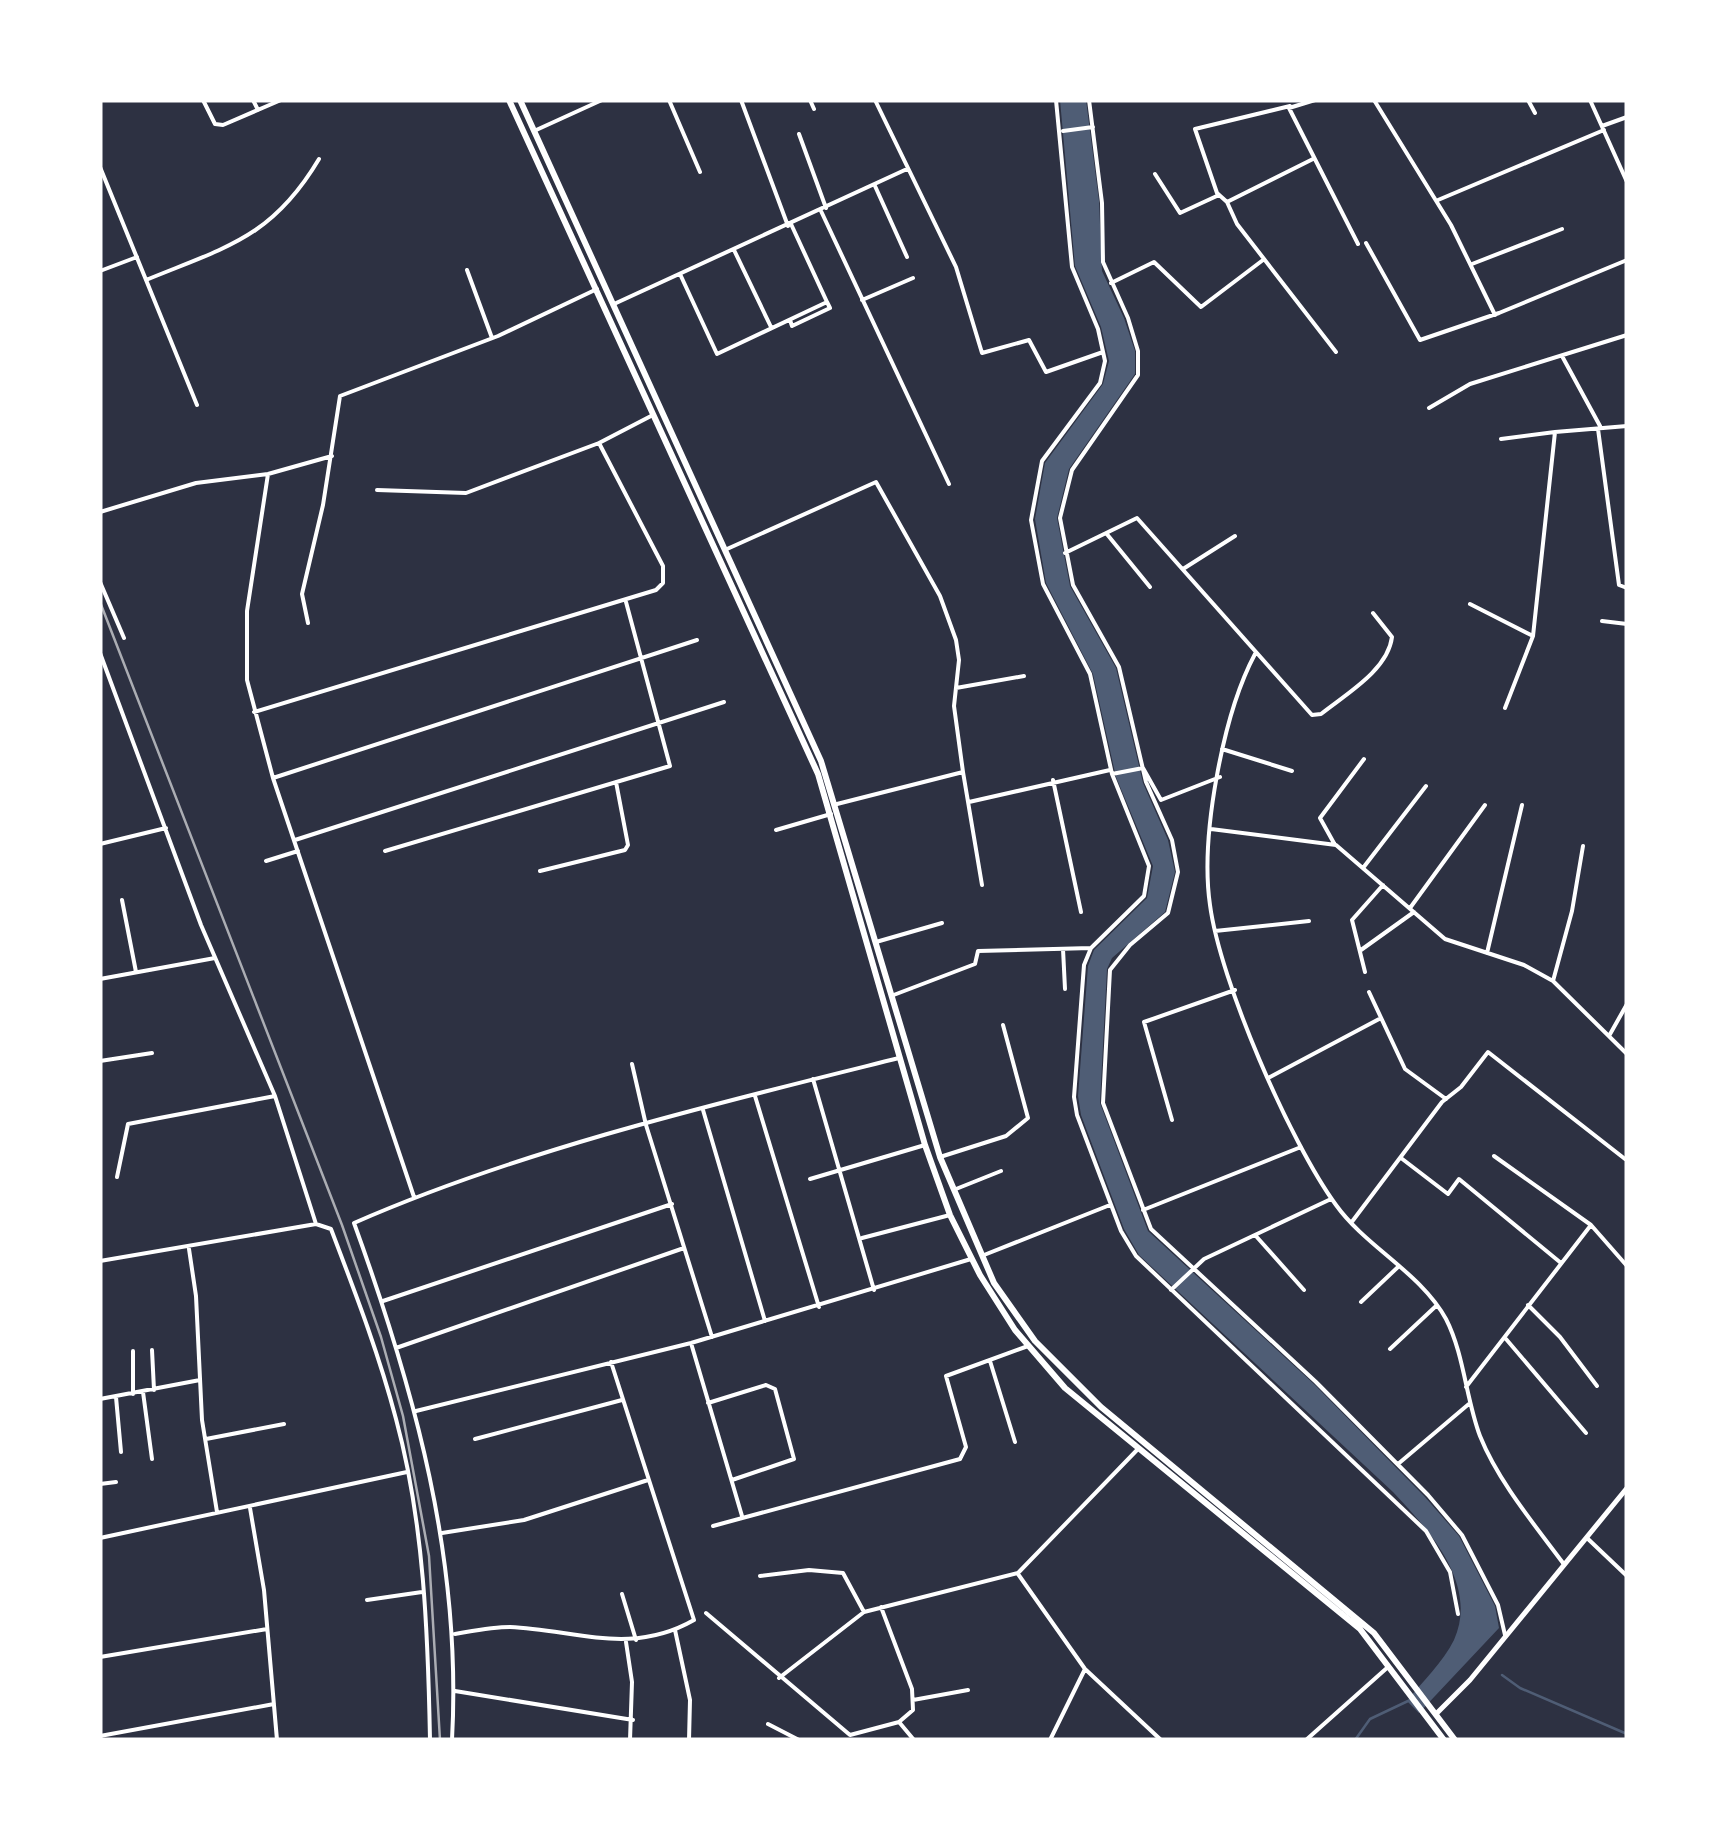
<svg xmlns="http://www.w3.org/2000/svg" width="1727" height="1840" font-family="Overpass,sans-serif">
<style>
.water{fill:#4f5d75}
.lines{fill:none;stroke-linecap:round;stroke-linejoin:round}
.stream{stroke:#4f5d75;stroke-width:2.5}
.minor{stroke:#fff;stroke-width:4}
.tertiary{stroke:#fff;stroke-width:5}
.primary{stroke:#fff;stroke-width:6}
.rail{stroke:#abadb3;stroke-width:2.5}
</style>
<rect width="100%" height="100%" fill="#2d3142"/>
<path class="water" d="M1060,100h26l13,101 3,70 22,47 11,33v23l-66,95 -12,49 13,68 46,82 27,115 25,57 7,32 -10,40 -53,46 -5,11 -7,134 48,128 167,154 110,112 34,39 36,70 4,22 -80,85 -12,-12c15,-19 36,-39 47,-61 25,-56 -25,-110 -61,-148l-254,-237 -15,-26 -43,-114 -3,-19 10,-130 6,-16 53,-52 6,-32 -37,-89 -23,-103 -47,-91 -11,-64 10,-56 58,-79 6,-23 -8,-34 -26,-61z"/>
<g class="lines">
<path class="stream" d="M1502,1675l18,13 107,46
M1355,1740l15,-21 38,-18"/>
<path class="minor" d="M203,100l12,24 8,1 58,-25
M253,100l5,10
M669,100l31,72
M741,100l47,126
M810,100l4,9
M875,100l81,167 26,86 47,-13 17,32 57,-20
M1056,100l16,167 26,62 7,32 -5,22 -58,78 -11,59 12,64 47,90 22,100 37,92 -5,30 -53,52 -7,17 -10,132 3,18 44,116 15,25 290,275 24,41 8,42
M1089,100l13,103 1,59 25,56 10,33v24l-66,95 -12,48 13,67 46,82 27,115 26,58 6,32 -10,41 -38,32 -20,25 -7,133 48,126 165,153 112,113 34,40 36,70 7,30
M1315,100l-26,8 69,136
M1374,100l77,125 44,90
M1528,100l7,13
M1590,100l37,82
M1602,126l25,-9
M534,131l68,-31
M1063,131l30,-4
M799,134l27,74
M1313,159l-86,43 10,22 99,128
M100,167l97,238
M1155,174l25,39 39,-18
M875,186l32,71
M1438,200l166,-70
M1227,202l-10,-9 -22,-64 95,-23
M821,211l128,273
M1366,243l54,97 79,-27 128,-53
M734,250l37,77
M1472,264l90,-35
M467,270l25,68
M100,271l37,-14
M680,274l37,80 110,-52 -36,-78
M146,280c80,-33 126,-42 173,-121
M1111,283l43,-21 47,45 62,-47
M862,300l51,-22
M614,304l293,-135
M790,320l2,6 38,-18 -3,-6
M1562,356l38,70
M1429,408l41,-24 157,-49
M1598,429l21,156 8,3
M1501,439l54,-7
M268,474l-21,137v69l26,98 141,419
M377,490l89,3 133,-50
M100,512l96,-29 72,-9 64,-18
M1106,533l44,54
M727,549l149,-67 64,114 16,44 3,20 -5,46 9,66 -126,32
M1065,553l72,-35 175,197 9,-1c25,-20 67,-44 71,-77l-19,-24
M1183,569l52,-33
M100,582l24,56
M1470,604l63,32
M1602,621l25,3
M308,623l-6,-29 21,-89 17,-109 158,-60 99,-47
M100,653l101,272 74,171 41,128
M1255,654c-32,60 -55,183 -45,251 10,76 80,237 126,300 30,42 85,68 110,114 18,35 20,80 34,117 18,45 54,88 83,127
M956,688l68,-12
M1505,708l28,-72 22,-204 72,-6
M254,712l402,-122 7,-7v-17l-64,-123 52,-27
M1222,749l70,22
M963,772l19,113
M1112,774l31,-6 18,32 59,-23
M273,778l424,-138
M1053,780l28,132
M969,802l141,-32
M1211,829l125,16 109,94 79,26 29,16 74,73
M776,830l55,-16
M295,840l429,-138
M100,844l66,-16
M1335,845l-15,-27 44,-59
M385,851l285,-85 -44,-164
M266,861l32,-10
M1363,868l63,-82
M540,871l85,-21 3,-5 -12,-63
M122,900l14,72
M1410,908l75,-103
M1215,931l94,-10
M876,942l66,-19
M1063,949l2,40
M1361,950l53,-38
M1487,953l35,-148
M1365,972l-13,-52 31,-35
M100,979l115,-21
M1553,981l19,-70 11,-65
M1369,992l36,77 41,30
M891,996l84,-32 3,-13 113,-3
M1609,1036l18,-32
M100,1061l52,-8
M632,1064l14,61 66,212
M1270,1077l111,-59
M813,1079l61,211
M755,1096l64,211
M703,1110l62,211
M1172,1120l-28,-98 91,-32
M1494,1156l97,69 36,41
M940,1157l66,-21 22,-18 -25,-93
M1401,1158l47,36 11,-15 102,84
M117,1177l11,-53 147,-28
M810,1179l115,-34
M956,1189l45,-18
M1143,1210l158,-63
M1351,1223l91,-121 19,-15 27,-35 137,107
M1255,1235l49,55
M862,1238l88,-23
M189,1249l7,47 6,124 15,92
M984,1255l126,-50
M100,1261l216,-37 15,5c24,63 48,125 65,190 28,103 32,215 34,321
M1171,1290l33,-31 127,-60
M383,1301l289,-97
M1361,1302l37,-35
M1528,1305l32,32 37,49
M1506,1339l80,94
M691,1343l51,173
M396,1348l288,-100
M1390,1349l46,-43
M152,1350l2,40
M133,1351v43
M990,1361l25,81
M1466,1387l125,-162
M143,1392l9,67
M116,1397l5,55
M100,1399l100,-19
M708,1403l58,-18 9,4 19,70 -62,21
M416,1411l275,-68 280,-84
M206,1439l78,-15
M475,1439l147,-39
M1398,1464l72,-61
M100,1484l16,-2
M250,1508l14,82 13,150
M713,1526l247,-67 6,-12 -20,-71 82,-30
M442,1533l82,-13 124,-40
M100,1538l307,-66
M1587,1538l40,38
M1018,1574l67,95 76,71
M760,1576l49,-6 34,3 21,39
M622,1594l14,46
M367,1600l55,-8
M706,1613l144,122 49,-13 14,-12 -1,-21 -31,-82
M675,1630l15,70 -1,40
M455,1634c18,-3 37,-7 55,-7 66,3 121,29 184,-7l-83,-258
M626,1642l6,40 -2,58
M100,1657l167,-28
M779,1678l85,-66 154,-39 119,-123
M455,1691l178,29
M913,1700l55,-10
M899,1722l15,18
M768,1724l31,16
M100,1736l174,-32
M452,1740c10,-179 -37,-349 -98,-517 166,-73 368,-121 545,-165
M1050,1740l35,-71
M1306,1740l82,-73"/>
<path class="tertiary" d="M1436,1714l34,-34 157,-192"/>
<path class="primary" d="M509,100l309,674 107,371 25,70 30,60 35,55 50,58 295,241 84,111
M520,100l301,661 119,396 54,126 41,58 66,66 273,226 81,107"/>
<path class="rail" d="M100,602l242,623 39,112 22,79 26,140 11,184"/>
</g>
<rect width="1727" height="1840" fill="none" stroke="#ffffff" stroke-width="205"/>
</svg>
